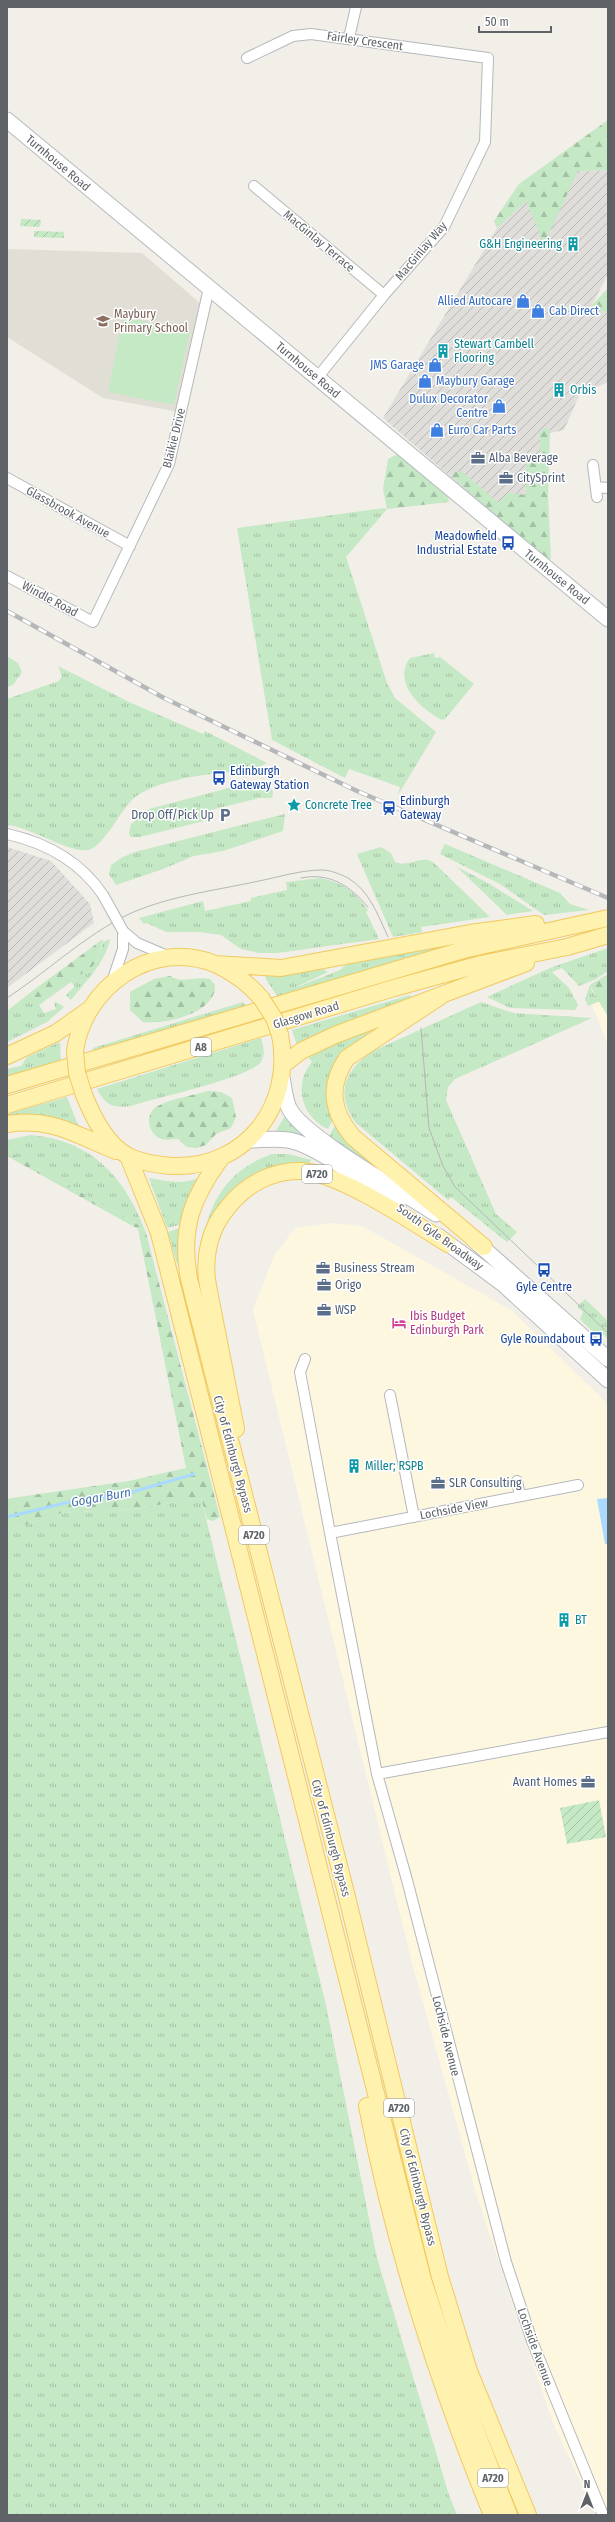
<svg xmlns="http://www.w3.org/2000/svg" width="615" height="2522" font-family="'Fira Sans Condensed',sans-serif">
<style>
.commercial{fill:#fef7e0}
.industrial{fill:url(#industrial-furrows)}
.education{fill:#e1ded6}
.grass{fill:url(#grass-tufts)}
.forest{fill:url(#forest-firs)}
.garden{fill:url(#garden-furrows)}
.pitch{fill:#c5e8c5}
.water{fill:#aadaff}
.lines{fill:none;stroke-linecap:round;stroke-linejoin:round}
.stream{stroke:#aadaff;stroke-width:3}
.street-casing{stroke:#b5b8bc;stroke-width:12}
.secondary-casing{stroke:#b6babf;stroke-width:17}
.primary-casing{stroke:#f2c960;stroke-width:18}
.street{stroke:#fff;stroke-width:10}
.secondary{stroke:#fff;stroke-width:15}
.primary{stroke:#fff2af;stroke-width:16}
.tram{stroke:#b6b7b8;stroke-width:1}
.rail-casing{stroke:#b6b7b8;stroke-width:4.5}
.rail{stroke:#fff;stroke-width:3;stroke-dasharray:9;stroke-linecap:butt}
.street-bridge-casing{stroke:#b5b8bc;stroke-width:12;stroke-linecap:butt}
.primary-bridge-casing{stroke:#f2c960;stroke-width:18;stroke-linecap:butt}
.street-bridge{stroke:#fff;stroke-width:10}
.primary-bridge{stroke:#fff2af;stroke-width:16}
.labels{text-anchor:middle;dominant-baseline:central;stroke-width:3;stroke-linejoin:round;paint-order:stroke}
.shield{fill:#fff;stroke:#8f9295;stroke-width:1}
.shield-label{font-size:11px;font-weight:bold;fill:#5f6368}
.street-label{font-size:12px;fill:#5f6368;stroke:#fff}
.culture-label{font-size:12px;fill:#0d838f;stroke:#fff;text-anchor:start}
.shop-label{font-size:12px;fill:#366cbe;stroke:#fff;text-anchor:end}
.education-label{font-size:12px;fill:#785e54;stroke:#fff;text-anchor:start}
.service-label{font-size:12px;fill:#4e5e75;stroke:#fff;text-anchor:start}
.transit-label{font-size:12px;fill:#164399;stroke:#fff;text-anchor:end}
.hotel-label{font-size:12px;fill:#b23c85;stroke:#fff;text-anchor:start}
.water-label{font-size:13px;font-style:italic;fill:#4174aa;stroke:#fff}
</style>
<defs>
<pattern id="industrial-furrows" width="10" height="10" patternUnits="userSpaceOnUse"><rect width="10" height="10" fill="#e0deda"/><path d="M-1 1l2-2M0 10L10 0M9 11l2-2" fill="none" stroke="#b9b8b5"/></pattern>
<pattern id="grass-tufts" width="24" height="20" patternUnits="userSpaceOnUse"><rect width="24" height="20" fill="#c5e8c5"/><path d="M3 7l-1-3M5 7V3M7 7l1-3M15 17l-1-3M17 17v-4M19 17l1-3" fill="none" stroke="#a3c0a4"/></pattern>
<pattern id="forest-firs" width="22" height="20" patternUnits="userSpaceOnUse"><rect width="22" height="20" fill="#c5e8c5"/><path d="M5 1l3.5 6h-7zM16 11l3.5 6h-7z" fill="#a3c0a4"/></pattern>
<pattern id="garden-furrows" width="10" height="10" patternUnits="userSpaceOnUse"><rect width="10" height="10" fill="#c5e8c5"/><path d="M-1 1l2-2M0 10L10 0M9 11l2-2" fill="none" stroke="#a3c0a4"/></pattern>
</defs>
<rect width="100%" height="100%" fill="#f1efe8"/>
<path class="commercial" d="M608,991v54l-18,-45z
M332,1223l30,3 149,84 97,94v1111h-12l-43,-92 -76,-226 -66,-238 -158,-649 21,-54 21,-28z"/>
<path class="industrial" d="M608,170v104l-16,31 16,9v68l-29,14 -15,34 -18,4 4,129 -167,-145 114,-190 29,-28 52,-29z
M7,847l44,14 39,43 4,19 -87,65z"/>
<path class="education" d="M7,249l135,4 59,51 -22,108 -76,-14 -96,-61z"/>
<path class="grass" d="M384,508l3,1 -41,48 41,126 8,15 41,34 -38,63 2,-8 -51,-18 -4,9 -73,-38 -35,-212z
M434,653l1,5 5,-1 34,27 -29,35 -3,1c-22,-11 -50,-38 -32,-62z
M7,656l11,7 4,9 -9,13 -6,2z
M58,666l71,36 74,32 2,-3 62,32c-21,11 -34,8 -56,11 -23,3 -58,9 -77,24 -14,12 -30,49 -46,52 -20,3 -57,-23 -81,-25v-126l52,-18 3,-5z
M255,781l13,2 5,9 -1,6h-13l-52,13 1,9 -68,17h-10l-1,-4 2,-9 18,-15z
M285,814l-2,17 -60,20 -29,5 -31,13 -47,16 -7,-11 2,-9 10,-7 14,-6z
M445,844l115,49 10,11 19,6 -45,5 -44,-31 -60,-30z
M381,847l10,6 4,9c13,6 26,-7 38,0l57,55 -69,10 1,5 -29,5 -36,-83z
M457,867l31,16 45,28 -26,4z
M320,878c22,4 36,14 48,32l-2,2 13,27 -102,14h-18l-18,-4 -20,-14 -21,-3h-34l-19,-9 -3,1 -5,-6 64,-17 2,10 46,-10v-3l36,-8 -1,-8z
M110,939c-5,24 -24,42 -39,61l-5,-5 9,-9 -4,-4 -32,23 5,8 12,-4 -2,-6 2,-1 8,5 -17,15 -40,20v-31l24,-19 2,5 10,1 48,-30 7,-9 5,-17z
M465,943l-185,57 -15,-22 1,-3 54,-7 8,4 -36,17 48,-19 7,-6z
M608,948v23l-12,8 -17,7 -17,-18 -10,4 17,16 9,17 -3,5 -65,-2 -23,-11 63,-29z
M590,985l2,6 8,10 -12,5 -3,-7z
M410,995l1,3 -83,31 -31,16 -5,-15z
M243,1002l5,6 -156,47 1,-7z
M481,1002l32,11 79,5 -137,61 -7,8 -2,13 50,114 21,18 -10,10 -56,-45 -3,3 -92,-77c-21,-29 -12,-51 15,-71z
M368,1030l1,4 -24,19 -12,67 -5,9c-27,-13 -35,-44 -16,-67l-3,-4 17,-11z
M261,1038c2,8 5,16 0,24 -12,16 -106,36 -130,44 -18,2 -25,0 -34,-17z
M60,1042l1,22 -54,15v-10l14,-3 6,-9z
M67,1097l11,28 -20,-6h-51v-5z
M285,1116l34,28 -45,-10z
M336,1123l38,37 -2,4 -43,-27z
M30,1135c62,5 95,42 116,98l-9,-9 -130,-73v-11z
M272,1154h16l23,6 -3,8 -31,3 -64,56 -7,-1c10,-36 30,-59 66,-72z
M149,1178c16,3 34,7 49,0l-15,46 -16,4z
M183,1227l-2,33 -4,4 -9,-32z
M585,1299l23,22v18l-4,-4 -13,-5 -11,-11 3,-7 -6,-5z
M201,1498l125,507 51,253 72,237 8,20h-450v-984l54,-18 73,-4z"/>
<path class="forest" d="M608,120v50l-30,1 -34,73 -18,-43 -29,27 -3,-7 25,-37z
M608,288v26l-16,-9z
M546,427l4,4 -2,65 3,63 -9,-1 -90,-82 3,-4 6,-1 38,32 9,-10 18,2v-36l15,-4 -2,-22z
M398,454l49,39 2,9 -62,7 -4,-20 5,-30z
M103,939l-5,20 -7,9 -48,30 -10,-1 -2,-5z
M608,974v43l-18,-32z
M170,976c13,8 24,0 40,3l5,6c2,28 -50,40 -72,37l-13,-12v-18l24,-13z
M208,1091l13,1 11,6 4,19 -5,11 -15,6 -10,11 -10,3 -9,-1 -9,-8c-6,0 -13,2 -19,-1 -12,-6 -14,-26 -1,-32 14,-8 34,-10 50,-15z
M7,1151l130,73 9,9 74,284 -7,4 -6,-2 -6,-21 -67,11 -73,4 -54,18v-32l5,-1 117,-17 57,-13 -48,-239 -131,-73z"/>
<path class="garden" d="M21,219l20,1 -1,7 -20,-1z
M34,231l30,1v6l-30,-1z
M599,1800l7,37 -39,7 -7,-36z"/>
<path class="pitch" d="M123,317l67,14 -16,74 -66,-13z"/>
<path class="water" d="M608,1498v46h-3l-8,-45z"/>
<g class="lines">
<path class="stream" d="M7,1517l79,-19 29,-1 79,-23"/>
<defs>
<path id="street" d="M349,38l7,-31
M247,58l46,-22 18,-2 177,24 -3,84 -41,85 -60,68 -67,83
M254,186l130,109
M593,465l4,32
M7,478l123,68
M596,487l12,1
M7,576l86,46 76,-158 40,-176
M7,834c40,9 73,27 96,61
M123,931l14,12 33,14
M112,982l11,-33v-18
M305,1359l-5,13 30,161 248,-48
M390,1395l24,122
M517,1481l3,15
M330,1533l47,241 30,106 99,382 26,79 71,174
M377,1774l231,-42"/>
<path id="secondary" d="M7,120l601,499
M282,1078c2,9 3,22 7,30 13,28 117,86 147,106
M248,1140c13,0 27,-2 40,0 28,4 86,48 110,66
M438,1236l65,48 105,96
M474,1240l134,119"/>
<path id="primary" d="M215,964l66,4 189,-35 66,-9
M441,996l-94,62c-19,28 -16,53 6,79l131,110
M75,1051c9,-64 77,-113 140,-87 18,8 33,19 46,34
M7,1056l49,-23 31,-22
M283,1065l18,-14 34,-16 191,-72
M7,1085l456,-135 145,-32
M84,1095c9,22 22,49 44,61 12,6 31,9 44,10 74,3 122,-61 108,-131
M7,1105l387,-117 87,-24 86,-17 41,-12
M7,1124c45,-7 69,11 109,27
M128,1156l31,77 264,1047 33,100 53,135
M221,1158c-29,40 -41,70 -32,121l156,610 95,388 29,94 59,144
M236,1429l-28,-143c-5,-28 1,-57 20,-79 18,-23 45,-37 74,-36 38,2 112,52 146,73
M367,2106c27,140 71,277 125,409"/>
</defs>
<use href="#street" class="street-casing"/>
<use href="#secondary" class="secondary-casing"/>
<use href="#primary" class="primary-casing"/>
<use href="#street" class="street"/>
<use href="#secondary" class="secondary"/>
<use href="#primary" class="primary"/>
<path class="tram" d="M301,878c29,-6 49,8 67,29
M7,998c38,-25 72,-57 112,-79 41,-22 94,-28 140,-38 20,-4 42,-11 63,-11 8,0 18,4 26,8 21,12 30,37 40,59
M421,1028l8,100 14,38 12,21 153,146"/>
<defs>
<path id="rail" d="M7,611l157,87 193,93 251,107"/>
</defs>
<use href="#rail" class="rail-casing"/>
<use href="#rail" class="rail"/>
<defs>
<path id="street-bridge" d="M103,895l20,36"/>
<path id="primary-bridge" d="M261,998l13,20 6,17
M75,1051l2,22 7,22"/>
</defs>
<use href="#street-bridge" class="street-bridge-casing"/>
<use href="#primary-bridge" class="primary-bridge-casing"/>
<use href="#street-bridge" class="street-bridge"/>
<use href="#primary-bridge" class="primary-bridge"/>
</g>
<defs>
<symbol id="building-bare" viewBox="-9 -9 18 18"><path d="M-4-6H4V6H1V3H-1V6H-4ZM-2.5-4.3h1.7v1.8h-1.7ZM.8-4.3h1.7v1.8H.8ZM-2.5-1h1.7V.8h-1.7ZM.8-1h1.7V.8H.8Z" fill="#0f9aa8" stroke="#fff" stroke-width="2.5" paint-order="stroke"/></symbol>
<symbol id="shop-bare" viewBox="-9 -9 18 18"><path d="M-5-2.5h2.3a2.7 3.5 0 0 1 5.4 0H5L5.5 6h-11ZM-1.5-2.5h3a1.5 2.3 0 0 0-3 0Z" fill="#3f7fe0" stroke="#fff" stroke-width="2.5" paint-order="stroke"/></symbol>
<symbol id="school-bare" viewBox="-9 -9 18 18"><path d="M0-5L7-2L0 1L-7-2ZM-4 1L0 2.5L4 1V4Q0 6-4 4Z" fill="#8d6e63" stroke="#fff" stroke-width="2.5" paint-order="stroke"/></symbol>
<symbol id="office-bare" viewBox="-9 -9 18 18"><path d="M-6-3h4V-5.5h4V-3h4V5H-6ZM-1-4.5V-3h2v-1.5ZM-6 0V1H6V0Z" fill="#5c6f8a" stroke="#fff" stroke-width="2.5" paint-order="stroke"/></symbol>
<symbol id="bus-bare" viewBox="-9 -9 18 18"><path d="M-5-6H5V4H4V6H2V4H-2V6H-4V4H-5ZM-3.5-4V0h7V-4ZM-3.5 1.2v1.5H-2V1.2ZM2 1.2v1.5H3.5V1.2Z" fill="#1a4fb4" stroke="#fff" stroke-width="2.5" paint-order="stroke"/></symbol>
<symbol id="sight-bare" viewBox="-9 -9 18 18"><path d="M0-6L1.8-2.2L6-1.7L2.9 1.2L3.7 5.4L0 3.3L-3.7 5.4L-2.9 1.2L-6-1.7L-1.8-2.2Z" fill="#0f9aa8" stroke="#fff" stroke-width="2.5" paint-order="stroke"/></symbol>
<symbol id="station-bare" viewBox="-9 -9 18 18"><path d="M-3-6H3Q5-6 5-4V2Q5 4 3 4L4.5 6H3L1.5 4h-3L-3 6H-4.5L-3 4Q-5 4-5 2V-4Q-5-6-3-6ZM-3.5-4v3h7v-3ZM-3.5 1v1.5H-2V1ZM2 1v1.5H3.5V1Z" fill="#1a4fb4" stroke="#fff" stroke-width="2.5" paint-order="stroke"/></symbol>
<symbol id="parking-bare" viewBox="-9 -9 18 18"><path d="M-3.5-5.5H1a3.5 3.5 0 0 1 0 7H-1V5.5H-3.5ZM-1-3.4V-.6H.8a1.4 1.4 0 0 0 0-2.8Z" fill="#5c6f8a" stroke="#fff" stroke-width="2.5" paint-order="stroke"/></symbol>
<symbol id="hotel-bare" viewBox="-9 -9 18 18"><path d="M-6-4.5h1.5V1H6V5H4.5V3h-9V5H-6ZM-4 0a1.8 1.8 0 1 1 3.6 0ZM.5 0V-2.5h3Q6-2.5 6 0Z" fill="#d1479c" stroke="#fff" stroke-width="2.5" paint-order="stroke"/></symbol>
</defs>
<g fill-rule="evenodd">
<use href="#building-bare" x="563" y="234" width="20" height="20"/>
<use href="#shop-bare" x="513" y="291" width="20" height="20"/>
<use href="#shop-bare" x="528" y="301" width="20" height="20"/>
<use href="#school-bare" x="93" y="311" width="20" height="20"/>
<use href="#building-bare" x="433" y="341" width="20" height="20"/>
<use href="#shop-bare" x="425" y="355" width="20" height="20"/>
<use href="#shop-bare" x="415" y="371" width="20" height="20"/>
<use href="#building-bare" x="549" y="380" width="20" height="20"/>
<use href="#shop-bare" x="489" y="396" width="20" height="20"/>
<use href="#shop-bare" x="427" y="420" width="20" height="20"/>
<use href="#office-bare" x="468" y="448" width="20" height="20"/>
<use href="#office-bare" x="496" y="468" width="20" height="20"/>
<use href="#bus-bare" x="498" y="533" width="20" height="20"/>
<use href="#bus-bare" x="209" y="768" width="20" height="20"/>
<use href="#sight-bare" x="284" y="795" width="20" height="20"/>
<use href="#station-bare" x="379" y="798" width="20" height="20"/>
<use href="#parking-bare" x="215" y="805" width="20" height="20"/>
<use href="#office-bare" x="313" y="1258" width="20" height="20"/>
<use href="#bus-bare" x="534" y="1260" width="20" height="20"/>
<use href="#office-bare" x="314" y="1275" width="20" height="20"/>
<use href="#office-bare" x="314" y="1300" width="20" height="20"/>
<use href="#hotel-bare" x="389" y="1313" width="20" height="20"/>
<use href="#bus-bare" x="586" y="1329" width="20" height="20"/>
<use href="#building-bare" x="344" y="1456" width="20" height="20"/>
<use href="#office-bare" x="428" y="1473" width="20" height="20"/>
<use href="#building-bare" x="554" y="1610" width="20" height="20"/>
<use href="#office-bare" x="578" y="1772" width="20" height="20"/>
</g>
<g class="labels">
<g class="shield">
<rect x="191" y="1038" width="20" height="18" rx="3"/>
<rect x="302" y="1165" width="30" height="18" rx="3"/>
<rect x="239" y="1526" width="30" height="18" rx="3"/>
<rect x="384" y="2099" width="30" height="18" rx="3"/>
<rect x="478" y="2469" width="30" height="18" rx="3"/>
</g>
<g class="shield-label">
<text x="201" y="1047">A8</text>
<text x="317" y="1174">A720</text>
<text x="254" y="1535">A720</text>
<text x="399" y="2108">A720</text>
<text x="493" y="2478">A720</text>
</g>
<g class="street-label">
<text transform="translate(365 41) rotate(8)">Fairley Crescent</text>
<text transform="translate(58 163) rotate(40)">Turnhouse Road</text>
<text transform="translate(319 241) rotate(40)">MacGinlay Terrace</text>
<text transform="translate(421 251) rotate(-50)">MacGinlay Way</text>
<text transform="translate(308 370) rotate(40)">Turnhouse Road</text>
<text transform="translate(174 438) rotate(-76)">Blaikie Drive</text>
<text transform="translate(68 512) rotate(29)">Glassbrook Avenue</text>
<text transform="translate(557 577) rotate(39)">Turnhouse Road</text>
<text transform="translate(50 599) rotate(28)">Windle Road</text>
<text transform="translate(306 1015) rotate(-17)">Glasgow Road</text>
<text transform="translate(440 1237) rotate(36)">South Gyle Broadway</text>
<text transform="translate(233 1454) rotate(75)">City of Edinburgh Bypass</text>
<text transform="translate(454 1509) rotate(-11)">Lochside View</text>
<text transform="translate(331 1838) rotate(75)">City of Edinburgh Bypass</text>
<text transform="translate(446 2036) rotate(76)">Lochside Avenue</text>
<text transform="translate(418 2187) rotate(76)">City of Edinburgh Bypass</text>
<text transform="translate(535 2347) rotate(70)">Lochside Avenue</text>
</g>
<g class="culture-label">
<text x="562" y="244" text-anchor="end">G&amp;H Engineering</text>
<text x="454" y="344">Stewart Cambell<tspan x="454" dy="14">Flooring</tspan></text>
<text x="570" y="390">Orbis</text>
<text x="305" y="805">Concrete Tree</text>
<text x="365" y="1466">Miller; RSPB</text>
<text x="575" y="1620">BT</text>
</g>
<g class="shop-label">
<text x="512" y="301">Allied Autocare</text>
<text x="549" y="311" text-anchor="start">Cab Direct</text>
<text x="424" y="365">JMS Garage</text>
<text x="436" y="381" text-anchor="start">Maybury Garage</text>
<text x="488" y="399">Dulux Decorator<tspan x="488" dy="14">Centre</tspan></text>
<text x="448" y="430" text-anchor="start">Euro Car Parts</text>
</g>
<g class="education-label">
<text x="114" y="314">Maybury<tspan x="114" dy="14">Primary School</tspan></text>
</g>
<g class="service-label">
<text x="489" y="458">Alba Beverage</text>
<text x="517" y="478">CitySprint</text>
<text x="214" y="815" text-anchor="end">Drop Off/Pick Up</text>
<text x="334" y="1268">Business Stream</text>
<text x="335" y="1285">Origo</text>
<text x="335" y="1310">WSP</text>
<text x="449" y="1483">SLR Consulting</text>
<text x="577" y="1782" text-anchor="end">Avant Homes</text>
</g>
<g class="transit-label">
<text x="497" y="536">Meadowfield<tspan x="497" dy="14">Industrial Estate</tspan></text>
<text x="230" y="771" text-anchor="start">Edinburgh<tspan x="230" dy="14">Gateway Station</tspan></text>
<text x="400" y="801" text-anchor="start">Edinburgh<tspan x="400" dy="14">Gateway</tspan></text>
<text x="544" y="1287" text-anchor="middle">Gyle Centre</text>
<text x="585" y="1339">Gyle Roundabout</text>
</g>
<g class="hotel-label">
<text x="410" y="1316">Ibis Budget<tspan x="410" dy="14">Edinburgh Park</tspan></text>
</g>
<g class="water-label">
<text transform="translate(101 1497) rotate(-10)">Gogar Burn</text>
</g>
</g>
<rect width="615" height="2522" fill="none" stroke="#5f6368" stroke-width="16"/>
<g transform="translate(587 2494)" stroke="#ffffff" stroke-width="3" paint-order="stroke">
<path d="M0-3L7 15L0 10L-7 15Z" fill="#5f6368"/>
<text y="-6" font-size="11" font-weight="bold" text-anchor="middle" fill="#5f6368">N</text>
</g>
<path d="M479 26v6h72v-6" fill="none" stroke="#5f6368" stroke-width="2"/>
<text x="485" y="26" font-size="12" fill="#5f6368" stroke="#ffffff" stroke-width="3" paint-order="stroke">50 m</text>
</svg>
